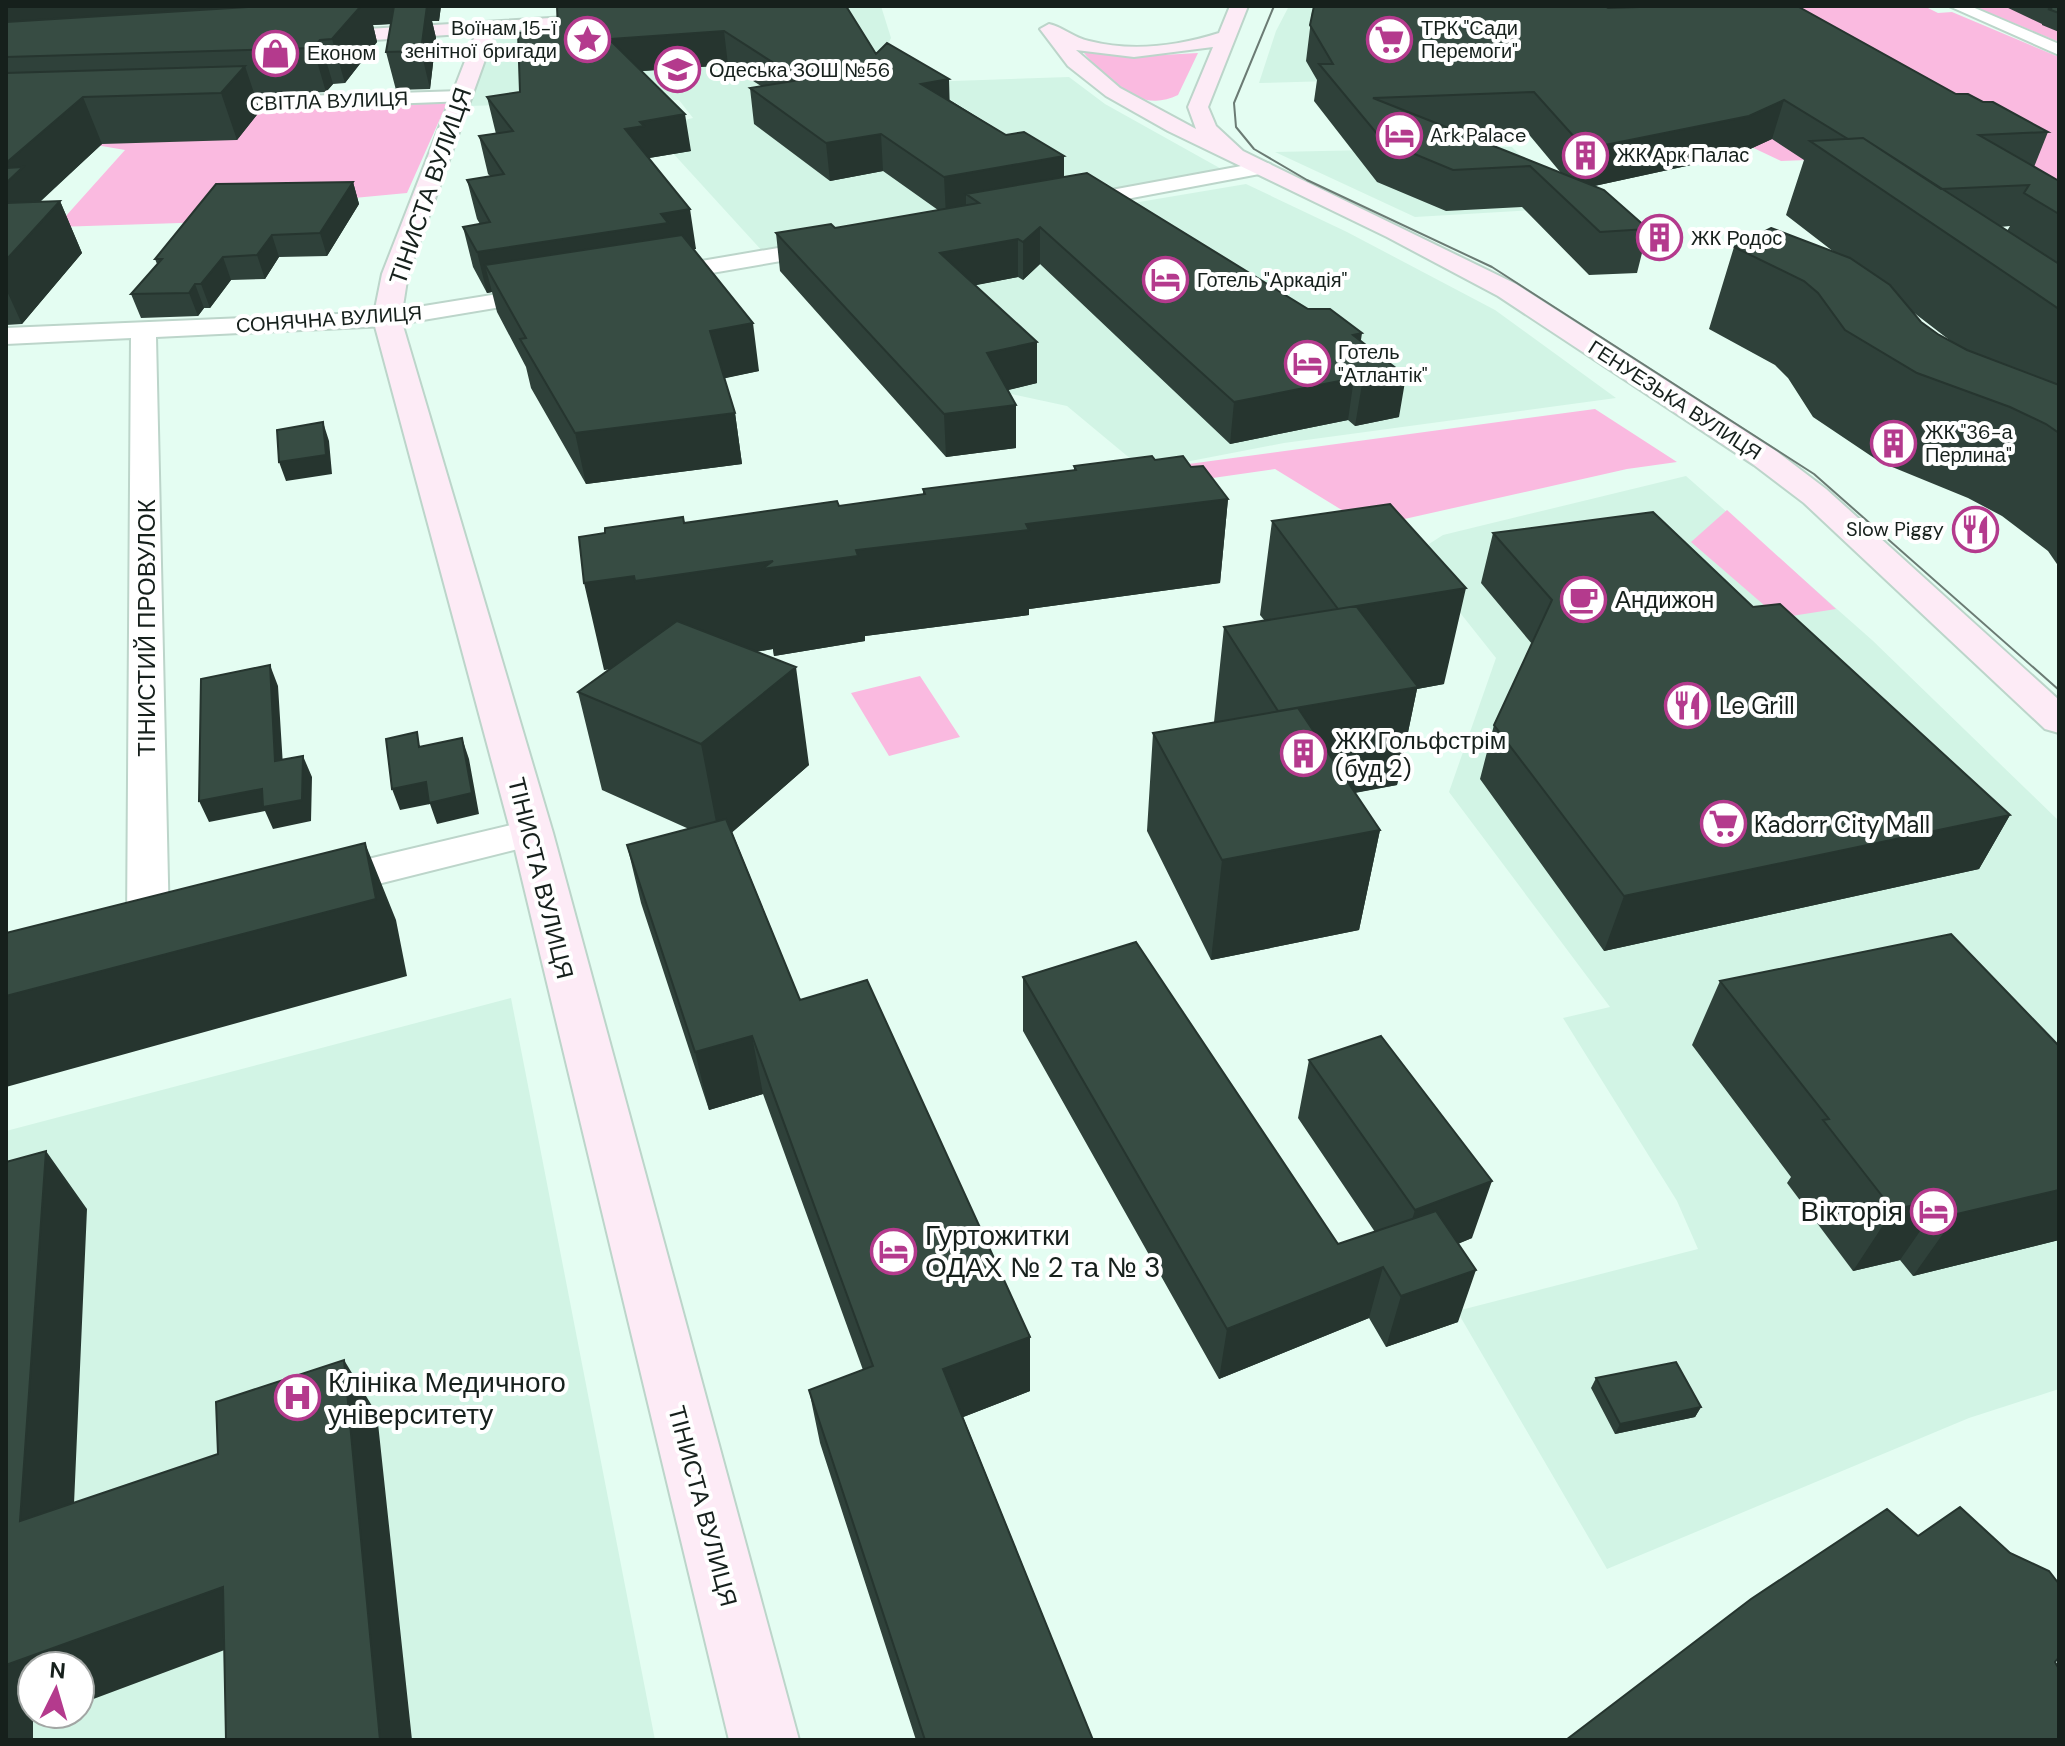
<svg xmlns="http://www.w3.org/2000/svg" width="2065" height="1746" font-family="'DM Sans',sans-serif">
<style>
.built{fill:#d2f4e5;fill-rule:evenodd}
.green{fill:#fabae0}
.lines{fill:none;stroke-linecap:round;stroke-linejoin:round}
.street-casing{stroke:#bcd5ca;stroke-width:4}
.secondary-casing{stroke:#bcd5ca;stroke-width:4}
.street{fill:#fff;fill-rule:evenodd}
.secondary{fill:#fdebf6;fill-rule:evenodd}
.tram{stroke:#6b7b74;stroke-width:2}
.wall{fill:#2f413a;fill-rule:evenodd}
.shaded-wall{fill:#26352f}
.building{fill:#374c43;stroke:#26352f;stroke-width:2}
.labels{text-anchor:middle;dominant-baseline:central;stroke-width:8;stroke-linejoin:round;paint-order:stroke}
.far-poi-label{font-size:20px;fill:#16201c;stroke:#fff;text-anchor:start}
.far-street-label{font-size:20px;fill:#16201c;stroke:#fff}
.street-label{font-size:24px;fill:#16201c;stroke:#fff}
.poi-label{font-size:24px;fill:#16201c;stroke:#fff;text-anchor:start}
.near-poi-label{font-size:28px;fill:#16201c;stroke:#fff;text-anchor:start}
</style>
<rect width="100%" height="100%" fill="#e4fdf2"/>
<path class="built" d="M881,6l10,32 -24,46 202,-7 36,27 120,67 -460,83 -115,-126 43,-10 -14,-18 -210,6 28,-76z
M1289,6h164l53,70 -247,7 17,-52z
M1512,147l58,61 -155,9 -140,-65z
M1246,184l101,48 148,78 121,88 -332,45 -140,27 -77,-64 -60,-13 -140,-145z
M1686,476l186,164 187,181v568l-90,29 -362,151 -150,-258 241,-62 -21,-48 -114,-183 47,-11 -161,-215 47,-134 -73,-92 6,-22 14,-9z
M511,998l144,742h-649v-609zM32,1666h48v48h-48z"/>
<path class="green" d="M1453,6h471l14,7 14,-1 107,45v150l-227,-48 -51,2z
M1973,6h86v36z
M1083,52l60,4 55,-3 -20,42c-39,20 -72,-17 -95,-43z
M447,103l-40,90 -117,11 -79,18 -155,5 69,-77 -29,-5 34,-33z
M1595,409l82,53 -50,7 -227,51 -24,11 -101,-62 -118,17 -13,-16z
M1727,510l109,99 -57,9 -88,-76z
M920,676l40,61 -71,19 -38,-63z"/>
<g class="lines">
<defs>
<path id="street" d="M1949,6h21l89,38v11z
M461,91l9,6 -3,4 -265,10 -9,-6 9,-6z
M1263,162l7,2 3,4 -3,4 -202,38 -11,-6 11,-6z
M831,239l11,7 -3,5 -185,32 -12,-7 12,-7z
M547,286l8,2 4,5 -4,5 -168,28 -231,11 13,589 -6,10 -15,5 -15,-5 -6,-10 4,-588 -125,6v-16l381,-16z
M532,820l14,4 5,9 -5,9 -220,55 -14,-4 -6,-10 6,-10 14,-4z"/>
<path id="secondary" d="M1230,6h18l-40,101 8,19 27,25 273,133 260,167 50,38 233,211v33l-14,-4 -241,-226 -50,-38 -256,-169 -111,-59 -219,-106 -62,-35 -38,-30 -28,-37 9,-5c14,3 25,14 40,17 42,11 89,5 130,-8zM1213,47l-25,60 8,22 -76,-41 -44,-38 58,7z
M618,14l6,1v8l-129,9 -87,242 -7,45 152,514 246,907h-70l-218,-907 -138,-514 9,-45 94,-241 -160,11 -9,-6 9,-6z"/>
</defs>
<use href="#street" class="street-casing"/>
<use href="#secondary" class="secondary-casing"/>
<use href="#street" class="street"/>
<use href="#secondary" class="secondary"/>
<path class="tram" d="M1274,6l-40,97 2,24 18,22 53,31 185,87 322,207 245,216"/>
</g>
<path class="wall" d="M6,6h436h-1l-2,15h-7l4,17 -6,51 -34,1 -10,-38 5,-28 -18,1 4,17 -32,41 -12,1 -7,8 -72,3 6,16 -23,29 -135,4 -62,58 20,-1 22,52 -60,71 -16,1z
M557,6l319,48 130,81 58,21v21l297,164 38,76 -44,9 -7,-6 -118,24 -190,-180 -17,16 -5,-3 -43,8 62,98 -30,7 9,15v43l-70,9 -166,-186 -4,-38 59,-5 103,-18 -55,-39 -53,10 -76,-57 -4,-36 11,-2 -33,-21 -87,6 50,80 -42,7 47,91h-3l66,122 -35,7 11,35 7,51 -156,20 -55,-96 -5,-21 -29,-55 -5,-20 -5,1 -14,-26 -10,-40 17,-3 -3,-5 -10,-39 23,-4 -2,-2 -9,-38 17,-2 -9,-37 33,-5 38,-62z
M2004,6h55v26l-17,-7v-1z
M1608,8l375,94 65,30 -14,35 25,14v386l-11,-16 -46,-35 -34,-18 -88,-36 -67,-45 -25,-39 -13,-13 -66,-36 25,-82 100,5 -48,-37 18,-55 -32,-21 -35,16 -143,31 54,43 -11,44 -48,2 -67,-68 -76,4 -69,-29 -63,-81 3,-21 -11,-19 6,-49zM1526,131l35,42 -100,-40zM2010,226l-3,5 -7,-4zM1913,312l39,30 -13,-7 -18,-13z
M353,182l6,22 -32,52 -48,1 -14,22 -34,1 -21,28h-6l-6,8 -57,2 -10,-24 26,-30 -2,-5z
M1155,460l36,7 37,32 -8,84 -191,26v6l-164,21v5l-91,15 -1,-7 -17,3 53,113 -77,67 68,168 230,391 -67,26 130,323h-177l-96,-297 -11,-53 54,-20 -100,-276 -54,16 -68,-207 -14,-58 62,-16 -87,-39 -24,-98 32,-23 -6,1 80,-147 155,-17 84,-12v-5l151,-19v-4z
M1272,521l172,163 -27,5 -20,96 -42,8 25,37 -21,100 -148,30 -64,-129 6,-98 61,-11 10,-95 41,-6 -5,-6z
M1493,533l260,74 257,208 -31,54 -375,82 -124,-172 14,-54 38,-81 -51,-61z
M1023,977l315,267 37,-12 -77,-114 11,-58 163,178 -14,6v78l-72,25 -17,-29 -150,61 -196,-348z
M1720,981l339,259 -146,36 -13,-16 -47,11 -66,-88 4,-6 -99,-132z
M1596,1378l105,29 -6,10 -80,17 -24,-46z"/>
<path class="shaded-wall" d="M6,6h389l-4,18 -18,1 4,17 -32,41 -13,-44 -326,10z
M401,6h41h-1l-2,15h-7l4,17 -6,51 -9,-38z
M724,31l4,34 -113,8 -6,-34z
M320,40l13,44 -7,8 -13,-44z
M245,66l15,45 -23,29 -16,-47z
M949,79l1,35 -29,-30z
M83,97l19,47 -64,59 -32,49v-89z
M1784,100l-12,39 -35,16 -161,35 9,-41z
M685,114l6,37 -42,7 -24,-29 15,-7z
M881,134l2,37 -53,10 -4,-38z
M1064,156v39l-85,8 -13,-9v18l-20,4 -2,-39z
M353,182l6,22 -32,52 -7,-23z
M60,201l22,52 -60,71 -16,-35v-29z
M690,209l6,40 -23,4 -188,12 7,27 -5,1 -10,-41 184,-38z
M1040,227v37l-17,16v-38z
M272,235l7,22 -14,22 -8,-24z
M1018,239v38l-77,15 -1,-39z
M223,257l8,23 -21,28 -9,-24z
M195,284l9,24 -6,8 -9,-23z
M753,323l6,48 -42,9 -7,-49z
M1362,333l-6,41 -3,-39z
M1037,342v41l-49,12 -1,-42z
M1406,376l-7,41 -44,9 7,-42z
M1354,378l-6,42 -118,24 4,-42z
M1016,405v43l-70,9 -2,-43z
M735,413l7,51 -156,20 -11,-51z
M323,422l6,19 3,33 -46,7 -7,-19z
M1228,499l-8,84 -191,26v6l-164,21v5l-91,15 -1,-7 -121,18 -1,-5 -47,8 -20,-87 50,-7 222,-26 170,-26z
M1466,588l-22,96 -27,5 -20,96 -132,24 13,-98 60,-102z
M270,665l8,21 6,96 -9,-21z
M796,667l13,98 -89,78 -19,-99z
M462,738l7,21 10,55 -42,10 -7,-20 -30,6 -8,-21z
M303,756l9,21 -1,44 -38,8 -8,-18 -56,11 -10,-21z
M2010,815l-31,54 -375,82 20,-55z
M1380,830l-21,100 -148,30 11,-100z
M365,843l31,77 11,56 -401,111v-91z
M752,1036l11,58 -54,16 -14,-58z
M46,1151l41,58 -16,363 -51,-51z
M1492,1181l-20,57 -74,29 17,-57z
M2059,1190v50l-146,36 44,-62z
M1943,1198l-43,62 -47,11 40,-61z
M1383,1267l-14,51 -150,61 8,-50z
M1476,1270l-18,52 -72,25 15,-51z
M1030,1337v54l-82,32 -5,-54z
M344,1360l33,54 35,326h-32z
M1701,1407l-6,10 -80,17 5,-10z
M223,1587l42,48 -185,69v-38h-48v48h21l-20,7v19h-27v-75z"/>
<path class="building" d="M262,6h99l-29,33 -12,1 -7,8 -307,9v-35z
M394,6h33l-6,45 -35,1z
M557,6h289l30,48 11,-11 62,36 -28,5 85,51 18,-3 40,24 -120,21 -63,-43 -55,9 -76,-55 50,-8 -76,-49 -115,8 76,75 -45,8 4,4 -19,3 65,80 -29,5 7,9 -191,29 -14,-25 27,-5 -23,-42 37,-6 -25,-38 34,-5 -26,-34 33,-5 -2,-59 40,-3z
M1314,6h291l3,2 62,-2h127l159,88h12l15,8h10l55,30 -69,3 80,46v33l-35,-21 5,-8 -88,4 -78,-51 -15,1 -64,-39 -35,16 -164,33 -51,-57 -161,6 231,92 44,39 -48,3 -70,-66 -77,4 -70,-29 -64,-77h14l-23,-39z
M2046,6h13v7l-11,-4h4z
M245,66l-24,27 -138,4 -77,66v-90z
M1863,138l196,126v45l-249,-168z
M23,167l-17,16v-15z
M1087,173l221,136h22l32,24 -9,2 53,41 -44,8 -8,-6 -120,24 -194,-175 -17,15 -5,-3 -78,14 97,89 -50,11 29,52 -72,9 -168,-181 55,-9 4,4 144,-25 -13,-9z
M353,182l-33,51 -48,2 -15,20 -34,2 -22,27h-6l-6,9 -58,1 31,-35h-7l61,-75z
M60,201l-54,59v-57z
M1771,228l79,30 40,27 31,37 18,13 28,15 92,35v48l-13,-9 -36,-17 -93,-34 -72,-43 -27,-37 -14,-12 -70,-34z
M682,235l71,88 -43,8 25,82 -160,20 -55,-94 6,-1 -41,-73z
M323,422l3,33 -47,7 -2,-32z
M1152,456l3,4 28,-4 8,11 12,-1 25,33 -202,25 3,6 -173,20 2,6 -96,13 11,-8 -138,20 -1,-5 -50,7 -5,-46 26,-4v-5l78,-11 1,6 153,-22 2,5 86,-12 -2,-5 153,-19 -2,-4z
M1390,504l76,84 -128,21 -66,-88z
M1653,512l100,95 27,-3 230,211 -386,81 -130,-171 58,-125 -59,-67z
M1356,606l62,81 -140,24 -54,-84z
M677,621l119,46 -95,77 -123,-52z
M270,665l5,96 28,-5 -1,44 -39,7 -1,-18 -63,12 2,-122z
M1298,708l82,122 -158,30 -69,-127z
M417,732l2,15 43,-9 10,55 -43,10 -3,-21 -34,7 -6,-50z
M726,819l74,181 67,-20 163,357 -87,32 150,371h-168l-116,-350 64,-24 -121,-330 -57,16 -68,-207z
M365,843l11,56 -370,97v-63z
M1951,934l108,112v144l-102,24 -14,-16 -50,12 -70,-90 6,-1 -109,-138z
M1136,942l202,302 98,-33 40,59 -75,26 -18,-29 -156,62 -204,-352z
M1381,1036l111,145 -77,29 -106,-150z
M46,1151l-26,370 198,-67 -2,-52 128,-42 36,380h-154l-3,-153 -217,78v-503z
M1676,1362l25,45 -81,17 -24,-46z
M1960,1507l50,46 39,18 10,13v73l-4,5 4,7v71h-493l185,-141 136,-90 31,27z"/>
<defs>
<symbol id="sight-ring" viewBox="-11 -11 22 22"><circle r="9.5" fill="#fff" stroke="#b43a8d" stroke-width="1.5"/><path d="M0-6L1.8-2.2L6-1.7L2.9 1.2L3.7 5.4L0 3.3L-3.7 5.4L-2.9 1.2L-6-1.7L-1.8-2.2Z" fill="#b43a8d"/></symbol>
<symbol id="supermarket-ring" viewBox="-11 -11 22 22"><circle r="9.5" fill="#fff" stroke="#b43a8d" stroke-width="1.5"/><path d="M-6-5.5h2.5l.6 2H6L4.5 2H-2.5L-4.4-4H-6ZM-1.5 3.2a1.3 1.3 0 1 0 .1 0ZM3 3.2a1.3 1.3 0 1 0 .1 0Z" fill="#b43a8d"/></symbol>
<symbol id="shop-ring" viewBox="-11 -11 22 22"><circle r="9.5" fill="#fff" stroke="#b43a8d" stroke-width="1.5"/><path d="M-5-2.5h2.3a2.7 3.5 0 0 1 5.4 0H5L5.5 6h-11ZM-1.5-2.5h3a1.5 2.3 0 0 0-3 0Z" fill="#b43a8d"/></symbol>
<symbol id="school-ring" viewBox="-11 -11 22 22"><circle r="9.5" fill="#fff" stroke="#b43a8d" stroke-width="1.5"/><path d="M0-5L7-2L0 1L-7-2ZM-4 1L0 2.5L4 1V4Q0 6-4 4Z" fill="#b43a8d"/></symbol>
<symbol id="hotel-ring" viewBox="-11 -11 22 22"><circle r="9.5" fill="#fff" stroke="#b43a8d" stroke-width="1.5"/><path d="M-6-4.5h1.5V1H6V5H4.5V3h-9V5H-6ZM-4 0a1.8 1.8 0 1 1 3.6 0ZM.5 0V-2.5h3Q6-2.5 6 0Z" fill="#b43a8d"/></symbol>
<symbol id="building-ring" viewBox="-11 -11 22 22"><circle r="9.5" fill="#fff" stroke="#b43a8d" stroke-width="1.5"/><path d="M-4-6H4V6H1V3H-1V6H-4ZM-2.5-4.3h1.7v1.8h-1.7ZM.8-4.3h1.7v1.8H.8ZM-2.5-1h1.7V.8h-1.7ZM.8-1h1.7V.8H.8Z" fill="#b43a8d"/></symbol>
<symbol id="restaurant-ring" viewBox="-11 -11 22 22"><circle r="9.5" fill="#fff" stroke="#b43a8d" stroke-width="1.5"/><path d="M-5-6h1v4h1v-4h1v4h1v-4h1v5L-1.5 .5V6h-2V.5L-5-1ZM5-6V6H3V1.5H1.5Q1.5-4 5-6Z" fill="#b43a8d"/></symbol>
<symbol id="cafe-ring" viewBox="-11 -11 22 22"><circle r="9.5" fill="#fff" stroke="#b43a8d" stroke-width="1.5"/><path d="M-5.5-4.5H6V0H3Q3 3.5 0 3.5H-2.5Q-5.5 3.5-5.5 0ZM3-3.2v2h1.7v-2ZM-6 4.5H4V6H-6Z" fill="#b43a8d"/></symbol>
<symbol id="hospital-ring" viewBox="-11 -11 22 22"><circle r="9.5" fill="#fff" stroke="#b43a8d" stroke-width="1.5"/><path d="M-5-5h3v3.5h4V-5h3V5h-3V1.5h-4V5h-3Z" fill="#b43a8d"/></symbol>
</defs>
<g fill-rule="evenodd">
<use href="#sight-ring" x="562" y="14" width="51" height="51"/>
<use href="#supermarket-ring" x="1364" y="14" width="51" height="51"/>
<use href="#shop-ring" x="250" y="28" width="51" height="51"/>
<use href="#school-ring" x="652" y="44" width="51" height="51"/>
<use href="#hotel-ring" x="1374" y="110" width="51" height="51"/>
<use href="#building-ring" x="1560" y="130" width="51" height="51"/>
<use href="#building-ring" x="1634" y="212" width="51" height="51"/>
<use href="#hotel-ring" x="1140" y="254" width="51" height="51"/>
<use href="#hotel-ring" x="1282" y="338" width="51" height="51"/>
<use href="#building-ring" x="1868" y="418" width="51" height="51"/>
<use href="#restaurant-ring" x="1950" y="504" width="51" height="51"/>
<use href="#cafe-ring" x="1558" y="574" width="51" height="51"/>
<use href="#restaurant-ring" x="1662" y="680" width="51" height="51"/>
<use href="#building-ring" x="1278" y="728" width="51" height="51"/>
<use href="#supermarket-ring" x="1698" y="798" width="51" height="51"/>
<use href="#hotel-ring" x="1908" y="1186" width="51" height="51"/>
<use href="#hotel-ring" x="868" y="1226" width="51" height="51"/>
<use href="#hospital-ring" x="272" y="1372" width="51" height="51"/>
</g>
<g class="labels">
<g class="far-poi-label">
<text x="557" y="28" text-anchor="end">Воїнам 15-ї<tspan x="557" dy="23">зенітної бригади</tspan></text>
<text x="1421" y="28">ТРК "Сади<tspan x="1421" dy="23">Перемоги"</tspan></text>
<text x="307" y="53">Економ</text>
<text x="709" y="70">Одеська ЗОШ №56</text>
<text x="1430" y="135">Ark Palace</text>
<text x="1617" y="155">ЖК Арк Палас</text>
<text x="1691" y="238">ЖК Родос</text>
<text x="1197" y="280">Готель "Аркадія"</text>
<text x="1338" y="352">Готель<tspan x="1338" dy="23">"Атлантік"</tspan></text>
<text x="1925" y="432">ЖК "36-а<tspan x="1925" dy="23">Перлина"</tspan></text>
<text x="1944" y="529" text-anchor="end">Slow Piggy</text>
</g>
<g class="far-street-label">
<text transform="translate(329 101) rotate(-2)">СВІТЛА ВУЛИЦЯ</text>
<text transform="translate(329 319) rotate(-4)">СОНЯЧНА ВУЛИЦЯ</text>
<text transform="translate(1675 400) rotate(33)">ГЕНУЕЗЬКА ВУЛИЦЯ</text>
</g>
<g class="street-label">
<text transform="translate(430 186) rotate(-71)">ТІНИСТА ВУЛИЦЯ</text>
<text transform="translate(146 628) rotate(-90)">ТІНИСТИЙ ПРОВУЛОК</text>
<text transform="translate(541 878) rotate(76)">ТІНИСТА ВУЛИЦЯ</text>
<text transform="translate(703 1506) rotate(75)">ТІНИСТА ВУЛИЦЯ</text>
</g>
<g class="poi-label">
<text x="1615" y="599">Андижон</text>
<text x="1719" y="705">Le Grill</text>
<text x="1335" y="740">ЖК Гольфстрім<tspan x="1335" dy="28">(буд 2)</tspan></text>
<text x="1754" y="824">Kadorr City Mall</text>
</g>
<g class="near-poi-label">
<text x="1903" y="1211" text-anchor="end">Вікторія</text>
<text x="925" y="1235">Гуртожитки<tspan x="925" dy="32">ОДАХ № 2 та № 3</tspan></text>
<text x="328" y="1382">Клініка Медичного<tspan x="328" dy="32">університету</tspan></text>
</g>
</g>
<rect width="2065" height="1746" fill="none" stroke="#16201c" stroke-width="16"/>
<g transform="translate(56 1690) rotate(5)"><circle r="38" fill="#ffffff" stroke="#a2a6a4" stroke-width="2"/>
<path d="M0-6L14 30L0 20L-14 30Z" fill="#b43a8d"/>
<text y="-12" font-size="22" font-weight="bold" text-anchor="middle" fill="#16201c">N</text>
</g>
</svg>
